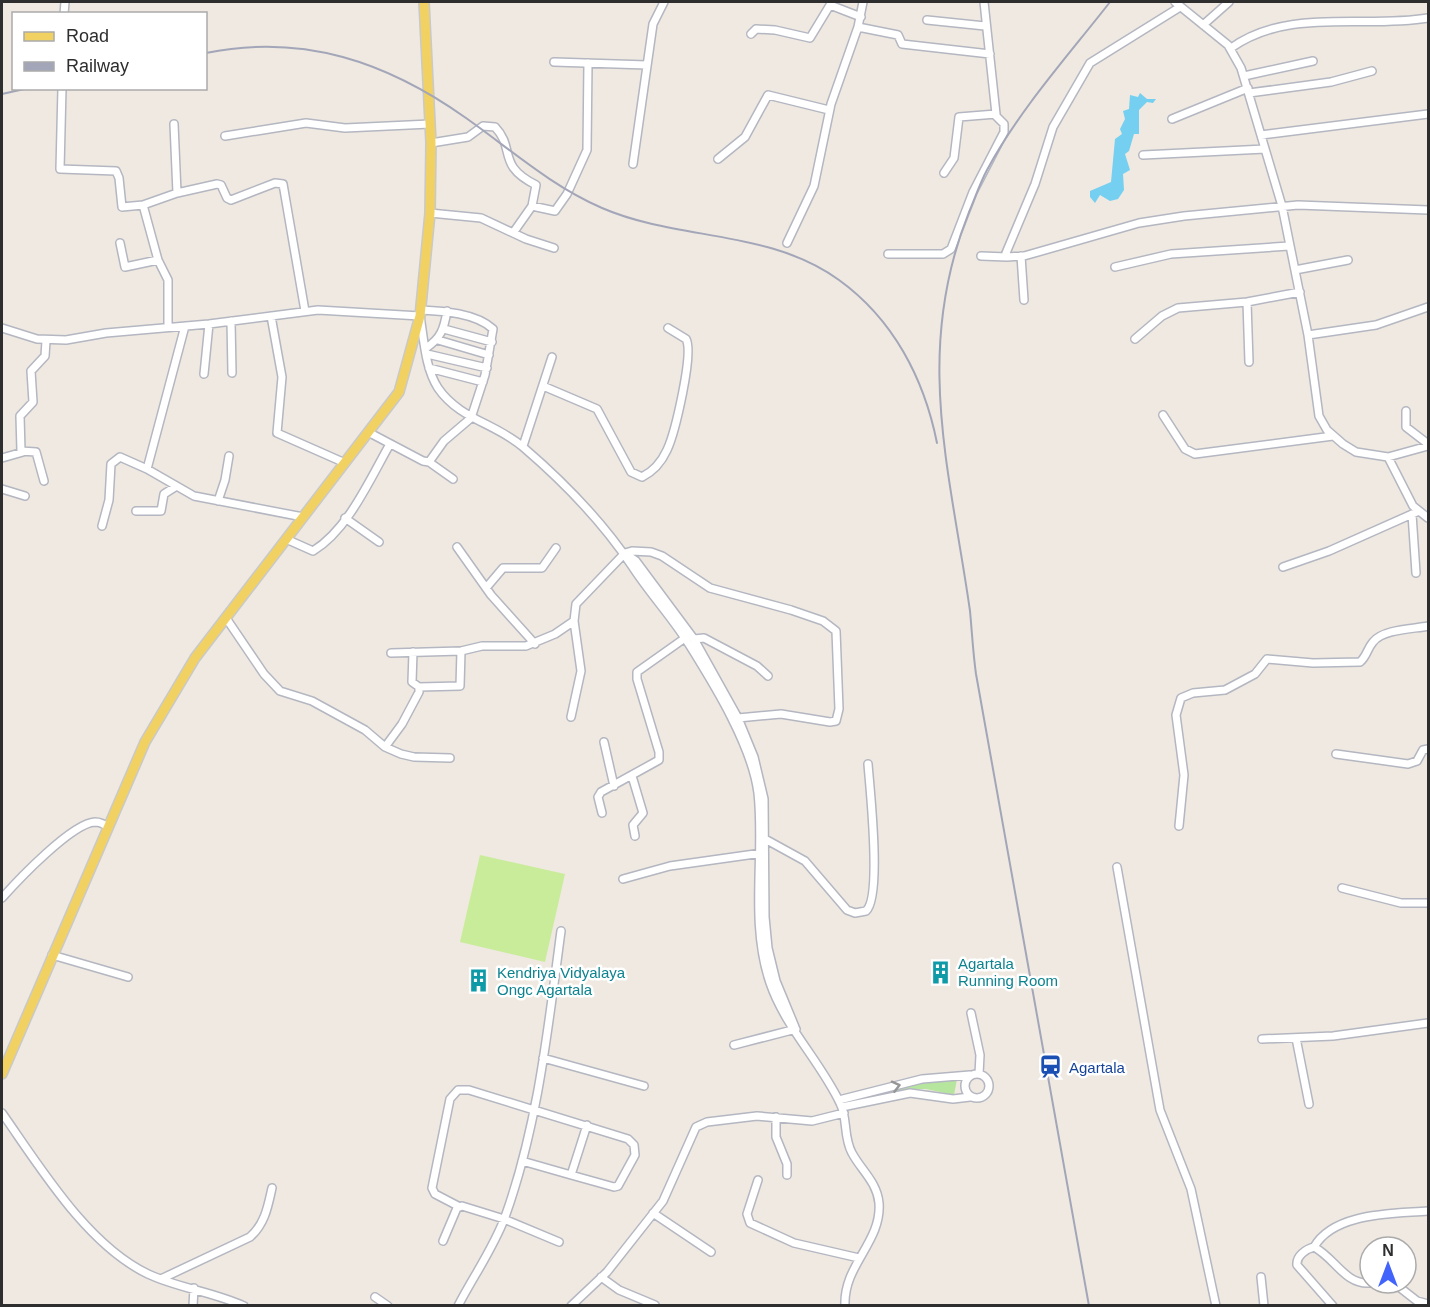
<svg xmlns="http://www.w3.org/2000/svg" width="1430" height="1307" font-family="Helvetica,sans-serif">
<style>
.green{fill:#b6e59e}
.pitch{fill:#c9ec9a}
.water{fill:#75cff0}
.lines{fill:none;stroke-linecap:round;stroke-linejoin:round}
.minor-casing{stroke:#b4b7c1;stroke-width:10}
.major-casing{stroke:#c9c9c9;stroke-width:12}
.minor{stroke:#fff;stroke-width:7}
.major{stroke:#f2d163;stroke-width:9}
.rail{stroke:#a3a6b8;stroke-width:2}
.oneway{stroke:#969696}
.labels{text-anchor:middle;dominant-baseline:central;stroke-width:5;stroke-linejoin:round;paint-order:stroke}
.culture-label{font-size:15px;fill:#0d838f;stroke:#fff;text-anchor:start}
.transit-label{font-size:15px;fill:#164399;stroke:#fff;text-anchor:start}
</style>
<rect width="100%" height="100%" fill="#efe9e1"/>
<path class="green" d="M957,1079l-3,16 -28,-6h-13l-66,13 66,-17z"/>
<path class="pitch" d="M480,855l85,19 -20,88 -85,-20z"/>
<path class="water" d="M1140,93l7,6h9l-3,4 -6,-1 -8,8v24h-5l-5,17 -4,3 5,16 -7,4 1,16 -6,9 -8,2 -10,-6 -5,8 -5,-6v-6l21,-9 4,-43 7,-5 -2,-5 5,-10 -2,-8 6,-2 1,-14 8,2z"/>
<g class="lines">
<defs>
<path id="minor" d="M1175,2l53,43 13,23 41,138 26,129 11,81 8,14 16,14 13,8 32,5 25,49 15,12
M1180,7l-90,56 -37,64 -18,57 -29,69 1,4 17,-1 115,-33 45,-7 114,-11 130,5
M64,14l1,-12
M927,20l58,6
M1203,25l26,-23
M858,27l40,8 4,9 88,10
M751,34l5,-5 19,1 35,8 20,-33 31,12
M1231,48c58,-41 131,-19 197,-30
M554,62l93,3
M1244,76l69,-15
M62,88l-2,81 56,2 3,7 3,29 21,-2
M1249,93l82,-11 41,-11
M1172,119l76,-31
M174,124l3,69
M1261,135l167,-21
M225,136l81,-13 39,5 85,-4
M431,143l37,-6 15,-11 12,1c21,22 1,38 41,58l-4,21
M1143,155l122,-6
M718,159l27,-22 23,-42 61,15
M633,164l20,-140 11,-22
M944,173l10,-15 5,-41 37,-3 -12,-112
M430,213l51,5 45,21 28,9
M513,233l19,-27 23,5 12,-17 20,-44 1,-87
M120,243l5,24 33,-7
M787,243l27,-57 17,-82 27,-77 5,-25
M888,254h55l8,-5 22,-57 31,-60v-8l-9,-9
M981,256l26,1
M1021,256l3,44
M1115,267l56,-13 118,-8
M1295,270l53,-10
M1247,302l2,60
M271,316l11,61 -5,56 68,30
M231,321l1,52
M168,326v-46l-10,-20 -15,-55 34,-12 40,-9 4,1 6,13 4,2 44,-17 8,1 22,127
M2,328l35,11 29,1 40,-7 103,-9 109,-14 102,6c4,23 5,52 18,72 21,31 59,36 85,59 42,36 79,74 109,119 18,28 41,52 58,80 25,40 62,100 68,147 7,63 -9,128 12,190 15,44 50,78 70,120 8,15 3,34 12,50 9,17 25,29 27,50 3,39 -36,62 -34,103
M444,329l48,13
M1308,335l68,-10 52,-18
M1135,339l27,-23 16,-8 69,-6 53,-10
M438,340l51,15
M426,348c15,-10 18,-19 21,-37
M427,354l60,14
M429,368l54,14
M204,374l5,-50
M543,386l54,23 34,63 11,5c12,-6 20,-16 25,-27 8,-17 27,-97 19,-111l-18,-11
M1406,411v16l22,17
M1163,415l22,34 10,5 138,-18
M368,432l55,29 6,1 15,-21 27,-23 14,-43 8,-46c-17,-16 -50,-18 -72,-19
M523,446l29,-89
M1388,457l40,-11
M2,458l21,-6
M429,462l24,17
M147,469l38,-143
M44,481l-8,-29 -15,-1 -1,-35 13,-14 -2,-31 14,-15 1,-15
M2,489l23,7
M218,501l7,-21 4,-24
M136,511h25l3,-17 11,-7
M1412,514l4,59
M345,518l34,24
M102,526l7,-26 2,-36 9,-7 27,12 47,27 109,21
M286,539l27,12c35,-21 57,-72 77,-107
M457,547l34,48 44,49
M627,555l9,6 58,78 44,79 16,39 10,42 1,118 3,31 8,33 19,46
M1283,567l46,-16 90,-40
M486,588l17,-20h39l14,-20
M226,618l38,56 16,17 32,10 53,29 20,17 16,7 13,3 36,1
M694,639l10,-1 53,28 11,10
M391,653l70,-2 21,-5h44l29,-12 19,-13
M419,687l41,-1 1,-35
M571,717l10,-46 -7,-50 2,-17 49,-51 7,-2 19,1 11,4 48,32 81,22 32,11 13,10 3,78 -3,12 -6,1 -49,-8 -43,4
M604,742l10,44
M385,747l17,-23 17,-32v-5l-7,-5 1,-30
M1336,754l72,10 9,-3 6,-11 5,-1
M632,776l11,37 -10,12 2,11
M602,813l-4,-16 3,-5 58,-32v-8l-22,-73v-7l48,-34
M1179,826l5,-51 -8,-60 5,-17 12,-5 32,-3 30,-16 12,-15 46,4 47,-1c7,-6 7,-13 13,-20 10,-13 41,-13 55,-16
M765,839l40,22 42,49 8,3 11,-2c16,-14 4,-121 2,-147
M1117,867l43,243 31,79 25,117
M623,879l47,-13 92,-13
M1342,888l59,15h27
M2,898c16,-18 70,-75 93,-76 5,0 9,2 13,5
M52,955l76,22
M971,1013l9,42 -1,19
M1296,1038l13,66
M1262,1039l71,-3 95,-13
M734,1045l62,-16
M543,1058l101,28
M965 1086a12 12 0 1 1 24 0a12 12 0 1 1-24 0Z
M839,1100l83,-21 48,-4
M842,1107l68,-14 43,6 17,-2
M2,1113c38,54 85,132 146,161 30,14 65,18 96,32
M776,1117v20l11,27v11
M522,1161l49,14 16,-50
M758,1180l-11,34 3,9 44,20 65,15
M458,1206l-23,-12 -3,-6 18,-89 8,-9h11l159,49 6,6 1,10 -17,31 -4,1 -43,-12
M653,1213l58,39
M443,1241l14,-33 5,-2 42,13 55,23
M1314,1247c20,-35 79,-33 114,-36
M601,1277l18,13 36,15
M1261,1277l3,29
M163,1278l87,-41c15,-13 18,-31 22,-49
M1394,1283l23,18 11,3
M375,1297l13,9
M193,1306l1,-18
M458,1306c15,-29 36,-59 47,-89 33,-92 43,-189 56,-286
M571,1306l36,-34 56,-71 33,-74 11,-5 50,-6 55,5 32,-8
M1333,1306l-36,-41c-1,-9 9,-16 17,-18 21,11 31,38 56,36"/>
<path id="major" d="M2,1074l143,-332 50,-84 204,-266 21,-76 10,-103 1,-70 -7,-141"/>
</defs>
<use href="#minor" class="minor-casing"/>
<use href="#major" class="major-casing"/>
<use href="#minor" class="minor"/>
<use href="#major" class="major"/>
<path class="rail" d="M206,53c97,-20 181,9 260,65 44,31 85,68 136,90 76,33 167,21 237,72 54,39 85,98 98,163
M2,94l27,-6
M1089,1306l-113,-632c-3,-21 -4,-42 -6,-63 -20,-141 -57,-259 -1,-399 6,-14 11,-29 18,-42 33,-61 80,-113 123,-168"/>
</g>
<defs><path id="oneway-chevron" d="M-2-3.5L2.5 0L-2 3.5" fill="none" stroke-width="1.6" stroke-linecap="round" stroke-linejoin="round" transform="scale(1.5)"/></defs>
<use class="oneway" href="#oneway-chevron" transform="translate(896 1086) rotate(-14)"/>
<defs>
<symbol id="building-bare" viewBox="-9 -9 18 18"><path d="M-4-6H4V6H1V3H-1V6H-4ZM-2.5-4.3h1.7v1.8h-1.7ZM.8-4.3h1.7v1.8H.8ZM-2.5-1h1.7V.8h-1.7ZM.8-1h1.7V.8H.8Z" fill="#0f9aa8" stroke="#fff" stroke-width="2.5" paint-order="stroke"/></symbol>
<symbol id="station-bare" viewBox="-9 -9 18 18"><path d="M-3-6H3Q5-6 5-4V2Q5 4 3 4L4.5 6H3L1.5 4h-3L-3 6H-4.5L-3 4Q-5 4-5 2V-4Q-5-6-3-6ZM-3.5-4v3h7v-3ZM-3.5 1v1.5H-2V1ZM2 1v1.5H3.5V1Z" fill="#1a4fb4" stroke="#fff" stroke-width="2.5" paint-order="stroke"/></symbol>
</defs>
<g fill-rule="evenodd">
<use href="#building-bare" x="924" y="956" width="33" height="33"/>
<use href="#building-bare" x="462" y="964" width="33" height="33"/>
<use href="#station-bare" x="1034" y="1050" width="33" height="33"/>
</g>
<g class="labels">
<g class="culture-label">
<text x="958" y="963">Agartala<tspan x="958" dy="17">Running Room</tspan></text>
<text x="497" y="972">Kendriya Vidyalaya<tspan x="497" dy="17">Ongc Agartala</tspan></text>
</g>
<g class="transit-label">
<text x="1069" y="1067">Agartala</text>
</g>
</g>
<rect width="1430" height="1307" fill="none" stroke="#2e2e2e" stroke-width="6"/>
<rect x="12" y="12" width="195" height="78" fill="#ffffff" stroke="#ababab" stroke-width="1.5"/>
<rect x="24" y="32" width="30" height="9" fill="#f2d163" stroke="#ababab" stroke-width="1.5"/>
<text x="66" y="42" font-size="18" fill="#2e2e2e">Road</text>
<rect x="24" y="62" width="30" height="9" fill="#a3a6b8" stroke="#ababab" stroke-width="1.5"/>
<text x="66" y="72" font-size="18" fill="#2e2e2e">Railway</text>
<g transform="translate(1388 1265)"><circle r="28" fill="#ffffff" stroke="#ababab" stroke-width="1.5"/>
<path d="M0-4.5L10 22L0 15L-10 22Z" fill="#4264fb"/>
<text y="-9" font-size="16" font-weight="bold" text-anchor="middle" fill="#2e2e2e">N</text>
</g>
</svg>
